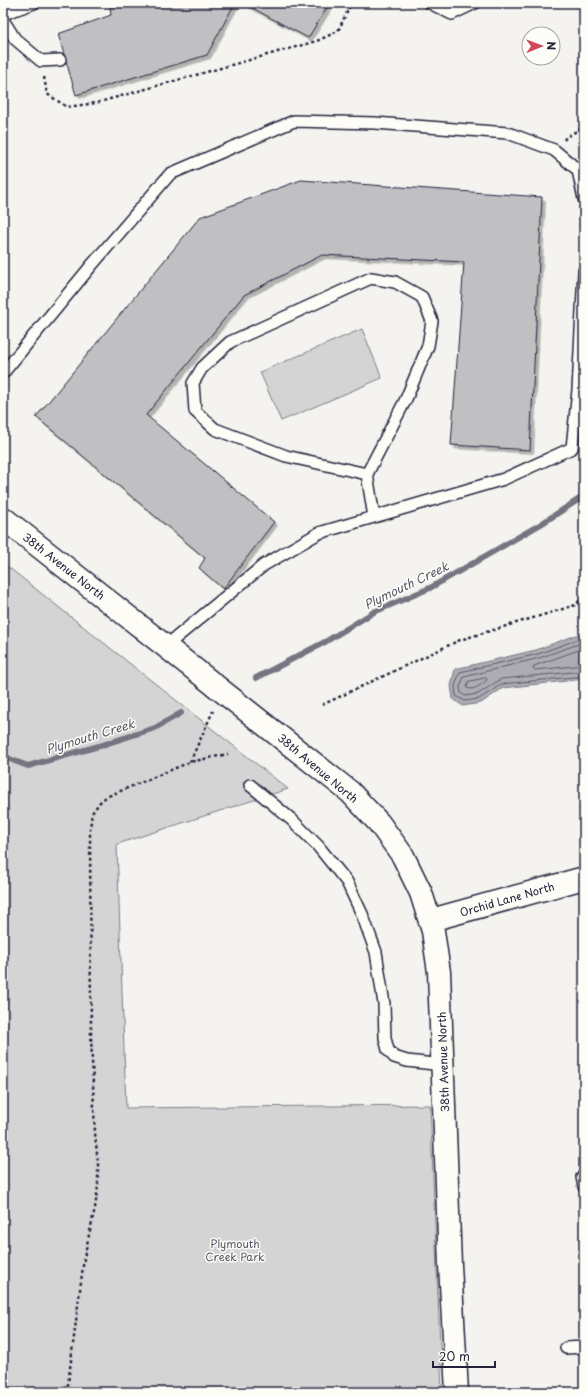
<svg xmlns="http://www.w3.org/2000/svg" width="587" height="1395" font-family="'Playpen Sans',sans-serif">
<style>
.green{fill:#d5d4d5;stroke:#7c7b88}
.water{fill:#acacb2;stroke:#757582}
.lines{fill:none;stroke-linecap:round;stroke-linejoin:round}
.shore{stroke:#59596b;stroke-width:1}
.stream{stroke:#757582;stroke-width:6}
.building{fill:#c0bfc2;stroke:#22223b;filter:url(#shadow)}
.service-casing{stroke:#22223b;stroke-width:14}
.minor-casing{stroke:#22223b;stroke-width:25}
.path{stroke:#22223b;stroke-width:2.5;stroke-dasharray:3 3;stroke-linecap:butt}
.service{stroke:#fdfcf7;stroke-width:11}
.minor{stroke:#fdfcf7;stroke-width:22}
.labels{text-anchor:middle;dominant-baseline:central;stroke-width:3;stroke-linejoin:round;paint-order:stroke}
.street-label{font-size:11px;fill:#22223b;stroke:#fdfcf7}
.park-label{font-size:11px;fill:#585769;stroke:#fdfcf7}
.water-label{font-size:12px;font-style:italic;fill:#59596b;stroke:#fdfcf7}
</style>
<defs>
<filter id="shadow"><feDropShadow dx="3.5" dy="3.5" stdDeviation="0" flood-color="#0004"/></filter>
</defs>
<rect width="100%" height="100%" fill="#f4f3ef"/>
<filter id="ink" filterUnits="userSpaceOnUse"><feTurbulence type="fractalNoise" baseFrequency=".025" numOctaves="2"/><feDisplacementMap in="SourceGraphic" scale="8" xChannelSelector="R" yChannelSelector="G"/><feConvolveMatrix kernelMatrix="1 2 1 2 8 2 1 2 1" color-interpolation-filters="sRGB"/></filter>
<g filter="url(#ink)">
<path class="green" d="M362,329l20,49 -101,43 -21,-49z
M3,563l285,226 -171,55 9,264 304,-3 12,287h-439z"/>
<path class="water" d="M584,632v47l-81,9 -22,15 -18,3 -10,-7 -2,-13 4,-17 81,-19z"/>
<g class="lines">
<path class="shore" d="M584,637l-46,17 -78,18 -5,14 1,10 9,5 14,-2 23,-15 82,-8
M584,642l-45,16 -75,19 -4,10 1,6 4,3 13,-2 23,-15 83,-8
M584,648l-50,18 -1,2 2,2 49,-5
M485,678l2,1 -1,2c-6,4 -12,10 -19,7l1,-6z"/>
<path class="stream" d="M256,678l69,-36 49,-30 56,-24 111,-64 43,-28
M3,755l9,5 16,6 71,-20 56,-18 26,-15"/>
</g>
<path class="building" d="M124,3h16v2l8,-2h87l-28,52 -131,40 -18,-61 53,-19 -1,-8z
M243,3h87l-22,35z
M301,180l241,17 -12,253 -79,-5 13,-183 -142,-7 -78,40 -98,120 128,107 -51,67 -24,-21 6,-10 -169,-141 164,-200z"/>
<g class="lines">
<defs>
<path id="service" d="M430,3l22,11 23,-11
M3,14l31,-11
M3,20l12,19 26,22 19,-1
M3,373l88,-107 79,-92 124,-53 81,2 133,10 46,17 24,20 6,29
M367,474l-81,-18 -71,-27 -20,-18 -2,-28 9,-15 28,-26 141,-64 24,4 27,15 10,24 -4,25 -22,53 -39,75 7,43
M166,646l98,-81 55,-32 185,-54 68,-31 6,-58 6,-119
M250,785l42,35 26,26 29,36 15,32 14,38 8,52 1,34 3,12 6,7 13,4 36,4
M582,1177l2,10
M566,1348l18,-1"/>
<path id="minor" d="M3,518l347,274 29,31 24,33 18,37 12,38 6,41 11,293 7,127
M431,920l153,-42"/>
</defs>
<use href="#service" class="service-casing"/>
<use href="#minor" class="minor-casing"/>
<path class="path" d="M44,77l3,17 20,13 29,-4 221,-62 21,-10 11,-23v-5
M564,140l2,-3 18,-10
M322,705l138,-65 116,-35 8,-11
M190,762l23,-51
M67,1392l17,-134 11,-50 3,-21v-22l-3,-32 -4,-97 -1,-207 2,-16 8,-11 6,-5 84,-35 38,-8"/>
<use href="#service" class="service"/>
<use href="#minor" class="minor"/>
</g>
</g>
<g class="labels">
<g class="street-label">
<text transform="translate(64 566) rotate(38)">38th Avenue North</text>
<text transform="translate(318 768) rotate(40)">38th Avenue North</text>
<text transform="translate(507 899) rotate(-16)">Orchid Lane North</text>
<text transform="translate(443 1062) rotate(-92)">38th Avenue North</text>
</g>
<g class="park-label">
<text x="235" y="1243">Plymouth<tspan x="235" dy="13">Creek Park</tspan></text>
</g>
<g class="water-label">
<text transform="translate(406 585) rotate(-26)">Plymouth Creek</text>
<text transform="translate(90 736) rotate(-17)">Plymouth Creek</text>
</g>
</g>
<rect width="587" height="1395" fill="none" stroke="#fdfcf7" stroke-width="16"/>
<rect x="8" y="8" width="571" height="1379" fill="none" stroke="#22223b" stroke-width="1.5" filter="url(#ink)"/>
<g transform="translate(541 46) rotate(89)"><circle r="19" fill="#fdfcf7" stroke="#a5a5ac"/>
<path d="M0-3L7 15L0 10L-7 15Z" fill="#d1495b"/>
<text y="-6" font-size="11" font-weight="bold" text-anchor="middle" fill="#22223b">N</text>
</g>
<path d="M433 1361v6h62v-6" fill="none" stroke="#22223b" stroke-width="2"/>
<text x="439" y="1361" font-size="12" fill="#22223b" stroke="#fdfcf7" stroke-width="3" paint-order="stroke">20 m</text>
</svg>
